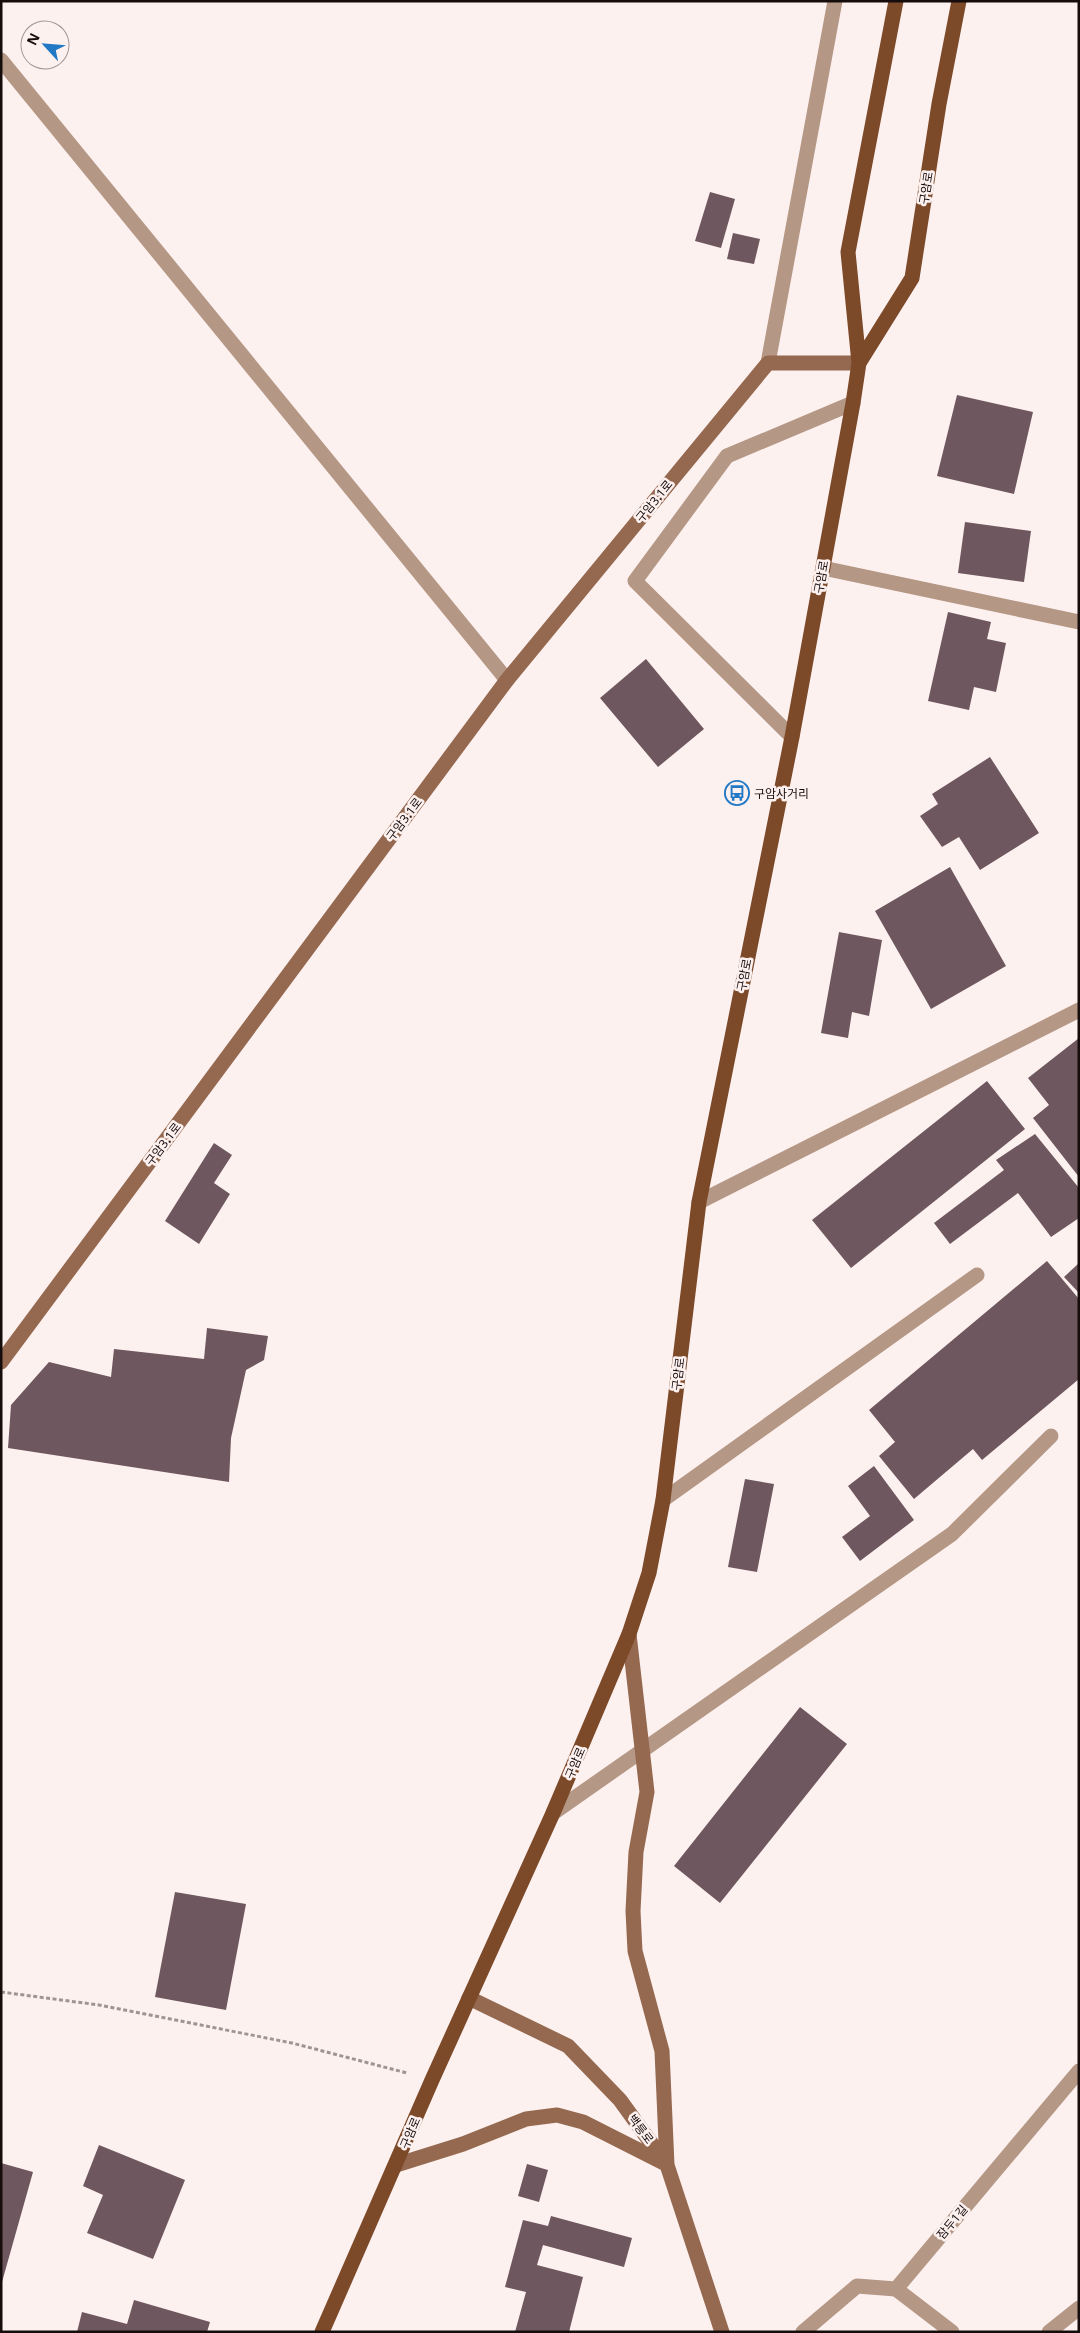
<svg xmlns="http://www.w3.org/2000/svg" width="1080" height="2333" font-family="'Noto Sans','Noto Sans KR',sans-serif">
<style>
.building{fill:#6f575f}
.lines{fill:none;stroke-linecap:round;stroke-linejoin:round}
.path{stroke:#9f9493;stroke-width:3;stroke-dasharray:4 2.5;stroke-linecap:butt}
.lane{stroke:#b59785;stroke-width:15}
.street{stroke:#b59785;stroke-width:15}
.secondary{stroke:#956950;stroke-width:15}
.primary{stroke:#7c4929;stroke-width:15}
.labels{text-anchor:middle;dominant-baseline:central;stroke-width:5;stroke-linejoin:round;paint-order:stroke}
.street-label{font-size:12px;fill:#160c0c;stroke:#fdf1f0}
.poi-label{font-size:12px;fill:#160c0c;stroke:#fdf1f0;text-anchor:start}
</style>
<rect width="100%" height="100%" fill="#fdf1f0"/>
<path class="building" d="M710,192l25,7 -14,49 -26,-7z
M733,233l27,6 -6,25 -27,-5z
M957,395l76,17 -19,82 -77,-18z
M965,522l66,9 -7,51 -66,-9z
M948,612l43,10 -4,17 19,4 -10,49 -22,-5 -5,23 -41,-9z
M646,659l58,70 -46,38 -58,-69z
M990,757l49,76 -59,37 -21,-33 -17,10 -22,-31 18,-12 -6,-10z
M950,867l56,99 -75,43 -56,-98z
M839,932l43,8 -13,76 -17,-4 -4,26 -27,-5z
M1079,1038v139l-46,-59 16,-13 -21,-27z
M987,1081l38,48 -174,139 -39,-48z
M1035,1134l44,54v30l-28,19 -33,-44 -68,51 -16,-21 70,-53 -8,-10z
M214,1143l18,12 -18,28 16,11 -31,50 -34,-23z
M1047,1261l32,38v80l-97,81 -9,-11 -59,50 -35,-43 16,-14 -26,-32z
M1079,1263v30l-15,-16z
M207,1328l61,8 -4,24 -18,10 -15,68 -2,44 -221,-34 3,-43 38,-43 62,15 3,-28 90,10z
M874,1466l40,54 -54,41 -18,-24 28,-21 -22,-30z
M745,1479l29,5 -17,88 -29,-5z
M800,1707l47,37 -127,159 -46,-37z
M175,1892l71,12 -20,106 -71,-13z
M99,2145l86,35 -32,79 -66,-26 16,-38 -20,-9z
M1,2163l32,9 -31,110h-1z
M527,2164l21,6 -9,32 -21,-6z
M551,2216l81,22 -8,29 -81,-22 -6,20 46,12 -14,55h-54l11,-40 -21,-5 18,-67 25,6z
M134,2300l76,22 -3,10h-130l5,-20 45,12z"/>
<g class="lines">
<path class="path" d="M1,1992l98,13 193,38 115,30"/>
<path class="lane" d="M768,363l67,-362
M823,568l256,54
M792,737l-157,-156 92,-125 126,-53
M699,1202l380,-192
M663,1500l314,-225
M553,1813l399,-279 99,-98
M896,2289l56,43
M1049,2332l30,-24"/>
<path class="street" d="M1,60l506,620
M803,2332l54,-46 39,3 183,-218"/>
<path class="secondary" d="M1,1362l506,-682 261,-317h91
M629,1634l18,158 -11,60 -3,59 2,40 27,100 5,114
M469,1998l99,48 52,54 47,65 55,167
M396,2165l67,-21 63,-25 31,-4 26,7 81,41"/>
<path class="primary" d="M859,363l53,-85 27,-174 20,-103
M322,2332l110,-252 121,-267 76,-179 20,-61 14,-73 36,-298 93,-465 61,-334 6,-40 -11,-111 48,-251"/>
</g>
<defs>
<symbol id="bus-ring" viewBox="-11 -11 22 22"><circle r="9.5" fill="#fdf1f0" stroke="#2178c5" stroke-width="1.5"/><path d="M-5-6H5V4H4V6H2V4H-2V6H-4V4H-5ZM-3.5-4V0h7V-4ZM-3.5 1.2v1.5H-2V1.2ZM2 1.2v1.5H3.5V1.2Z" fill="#2178c5"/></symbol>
</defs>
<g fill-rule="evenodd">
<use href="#bus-ring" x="723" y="779" width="28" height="28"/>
</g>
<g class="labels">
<g class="street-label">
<text transform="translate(926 188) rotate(-81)">구암로</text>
<text transform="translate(654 501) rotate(-51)">구암3.1로</text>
<text transform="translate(821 577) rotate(-80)">구암로</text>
<text transform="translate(404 819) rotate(-53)">구암3.1로</text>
<text transform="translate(744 975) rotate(-79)">구암로</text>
<text transform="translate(163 1144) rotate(-53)">구암3.1로</text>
<text transform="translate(678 1374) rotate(-83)">구암로</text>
<text transform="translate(575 1763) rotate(-67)">구암로</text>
<text transform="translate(641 2129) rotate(53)">백릉로</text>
<text transform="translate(410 2133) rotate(-67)">구암로</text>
<text transform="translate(952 2222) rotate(-50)">잠두1길</text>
</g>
<g class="poi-label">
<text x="754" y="793">구암사거리</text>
</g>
</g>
<rect width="1080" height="2333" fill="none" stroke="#160c0c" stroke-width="5"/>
<g transform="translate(45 45) rotate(296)"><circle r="24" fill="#fdf1f0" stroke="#a19595"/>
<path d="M0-4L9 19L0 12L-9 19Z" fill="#2178c5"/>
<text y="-8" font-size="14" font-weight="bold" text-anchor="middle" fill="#160c0c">N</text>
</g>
</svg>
